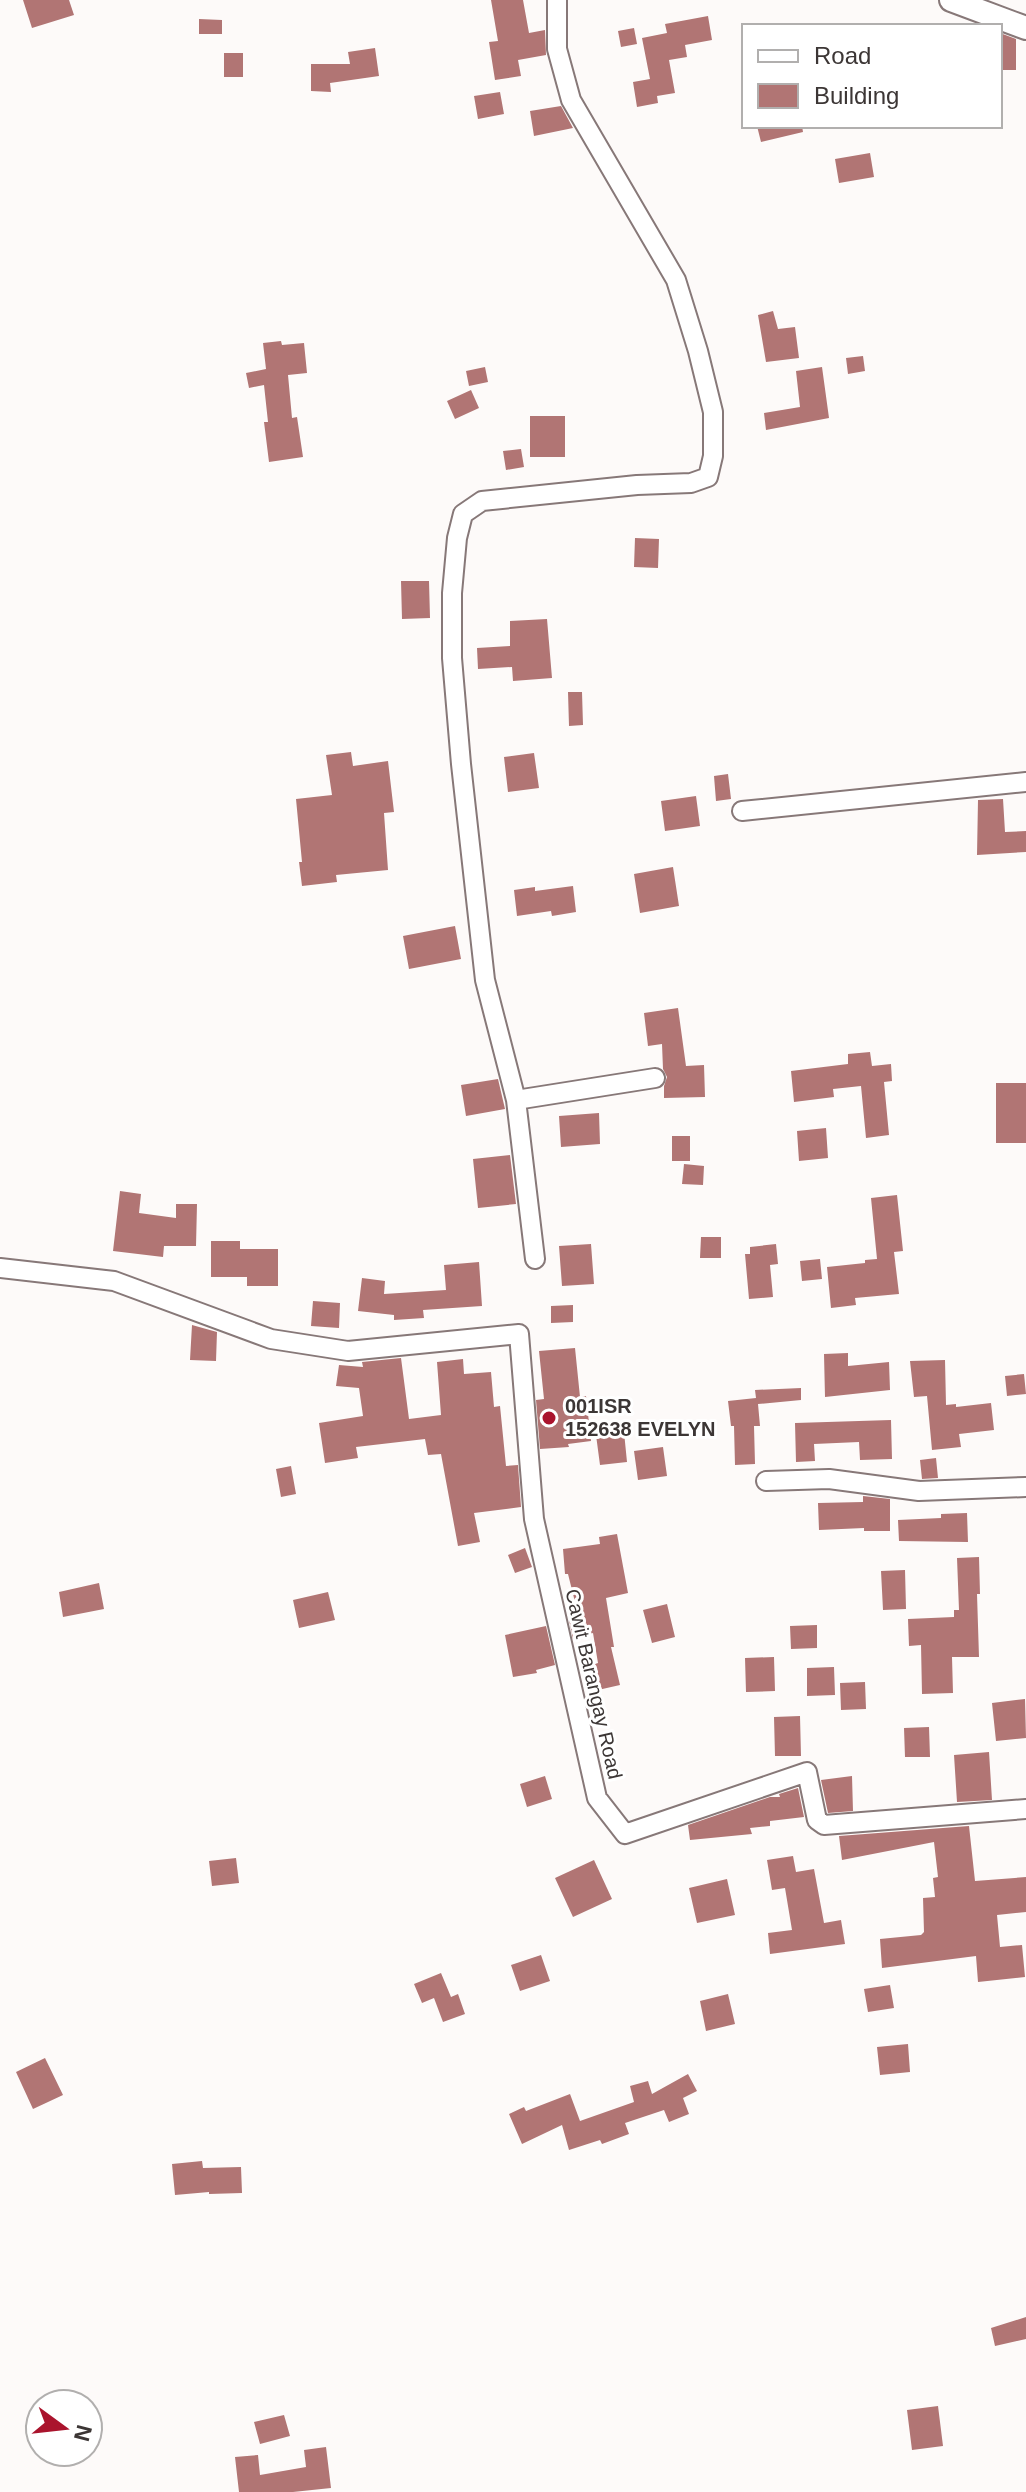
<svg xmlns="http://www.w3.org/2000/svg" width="1026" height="2492" font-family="Helvetica,sans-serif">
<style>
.building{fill:#b17574}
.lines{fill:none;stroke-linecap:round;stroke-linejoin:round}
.minor-casing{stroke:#877878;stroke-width:22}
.tertiary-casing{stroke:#877878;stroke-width:26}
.minor{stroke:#fff;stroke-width:18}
.tertiary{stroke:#fff;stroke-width:22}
.poi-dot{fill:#aa142d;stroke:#fff;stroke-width:3}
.labels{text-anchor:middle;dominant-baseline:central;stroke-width:6;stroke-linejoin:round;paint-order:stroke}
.poi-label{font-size:20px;font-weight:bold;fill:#3c3635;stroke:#fff;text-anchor:start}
.street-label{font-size:20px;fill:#3c3635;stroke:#fff}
</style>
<rect width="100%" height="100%" fill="#fdfaf9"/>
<path class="building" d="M23,0h46l5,15 -42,13z
M491,0h32l6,33 16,-3 1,25 -28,5 3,16 -26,4 -6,-38 9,-1z
M708,16l4,24 -27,5 2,12 -18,3 6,33 -18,3 1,7 -21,4 -4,-25 17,-3 -8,-41 25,-5 -2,-9z
M199,19l23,1v14h-23z
M634,28l3,16 -16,3 -3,-16z
M1000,33l16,6v31h-16z
M375,48l4,28 -49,7 1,9 -20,-1v-27h39l-2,-12z
M224,53h19v24h-19z
M500,92l4,22 -26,5 -4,-23z
M561,106l12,22 -39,8 -4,-25z
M757,126h45l1,6 -42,10z
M870,153l4,24 -35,6 -4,-24z
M773,311l5,18 17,-2 4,31 -33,4 -8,-47z
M281,341l1,4 22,-2 3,30 -19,2 4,43 5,-1 6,40 -34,5 -5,-40h4l-4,-37 -15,3 -3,-15 20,-4 -3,-26z
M863,356l2,15 -17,3 -2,-16z
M485,367l3,15 -19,4 -3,-15z
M822,367l7,51 -63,12 -2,-17 36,-6 -4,-36z
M471,390l8,18 -24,11 -8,-18z
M530,416h35v41h-35z
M521,449l3,18 -18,3 -3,-19z
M635,538l24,1 -1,29 -24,-1z
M401,581h28l1,37 -28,1z
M547,619l5,59 -39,3 -1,-14 -34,2 -1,-21 33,-2v-25z
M568,692h14l1,33 -14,1z
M351,752l2,14 35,-5 6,51 -10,1 4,57 -52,5 1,7 -35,4 -3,-24h3l-6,-63 36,-4 -6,-40z
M534,753l5,35 -31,4 -4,-35z
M728,774l3,25 -15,2 -2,-25z
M696,796l4,30 -35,5 -4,-30z
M1003,799l2,33 21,-1v21l-49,3 1,-55z
M673,867l6,39 -39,7 -6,-39z
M573,886l3,26 -24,4 -1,-5 -34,5 -3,-26 21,-3v4z
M455,926l6,33 -52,10 -6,-33z
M678,1008l8,58 18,-1 1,32 -41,1v-12l3,-9 -4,-8 -1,-25 -14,2 -4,-33z
M870,1052l2,14 19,-2 1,17 -8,1 5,53 -23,3 -5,-52 -28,3 1,8 -40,5 -3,-31 57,-7v-10z
M498,1079l7,30 -39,7 -5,-31z
M996,1083h30v60h-30z
M599,1113l1,31 -39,3 -2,-31z
M826,1128l2,30 -29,3 -2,-30z
M672,1136h18v25h-18z
M510,1155l6,49 -38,4 -5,-49z
M684,1164l20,2 -1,19 -21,-1z
M120,1191l21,3 -2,19 37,5v-14h21l-1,42h-32l-1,11 -50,-6z
M897,1195l6,56 -9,1 5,42 -44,4 1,7 -25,3 -4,-41 38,-4v-3l12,-1 -6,-61z
M701,1237h20v21h-21z
M211,1241h29v8h38v37h-31v-9h-36z
M591,1244l3,40 -32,2 -3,-40z
M776,1244l2,20 -8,1 3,32 -24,2 -4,-45h5v-7z
M820,1259l2,20 -20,2 -2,-20z
M479,1262l3,44 -59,4 1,8 -30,2v-5l-36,-4 4,-33 23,3 -1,13 62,-4 -2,-25z
M313,1301l27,2 -1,25 -28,-2z
M573,1305v17l-22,1v-17z
M192,1325l25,7 -1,29 -26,-1z
M575,1348l5,49 6,-1 5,45 -23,3 1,3 -29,2 -4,-49 8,-1 -5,-48z
M848,1353v13l41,-4 1,28 -65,7 -1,-43z
M401,1358l8,61 32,-4 -4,-53 26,-3 1,15 27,-2 3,35 6,-1 6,60 12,-1 3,42 -47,6 6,29 -22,4 -17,-92 -13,1 -3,-16 -69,8 2,11 -33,5 -6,-40 44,-7 -4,-28 -23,-2 3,-21 24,2 -1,-5z
M945,1360l1,45 10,-1v3l35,-4 3,27 -35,4 2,13 -29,3 -5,-54 -13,1 -4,-36z
M1024,1374l2,20 -19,2 -2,-20z
M801,1388v12l-43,4 2,22h-6l1,38 -20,1 -1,-39h-3l-3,-25 28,-3 -1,-8z
M891,1420l1,39 -32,1 -1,-18 -45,2 1,17 -19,1 -1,-39z
M624,1432l3,30 -27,3 -4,-30z
M663,1447l4,29 -29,4 -4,-29z
M936,1458l2,20 -16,1 -2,-19z
M291,1466l5,28 -15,3 -5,-28z
M863,1496l27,3v32h-26v-3l-45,2 -1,-27 45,-1z
M967,1513l1,29 -69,-1 -1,-21 43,-2v-4z
M617,1534l11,59 -22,5 8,49h-3l9,38 -22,5 -6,-25 6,-2 -5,-30 -20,6 -4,-19 10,-2 -11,-44h-3l-2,-25 37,-5 -1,-7z
M525,1548l7,19 -17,6 -7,-18z
M979,1557l1,37h-3l2,63h-27l1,36 -31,1 -1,-49 -12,1 -1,-27 46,-2v-7h5l-2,-52z
M905,1570l1,39 -23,1 -2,-39z
M99,1583l5,26 -41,8 -4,-25z
M328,1592l7,28 -36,8 -6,-28z
M667,1604l8,33 -23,6 -9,-33z
M817,1625v23l-26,1 -1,-23z
M546,1626l9,39 -19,5 1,3 -24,4 -8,-42z
M774,1657l1,34 -29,1 -1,-34z
M834,1667l1,28 -28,1v-28z
M865,1682l1,27 -25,1 -1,-27z
M1025,1699l1,39 -30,3 -4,-38z
M800,1716l1,40h-26l-1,-39z
M929,1727l1,30h-25l-1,-29z
M989,1752l3,48 -35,2 -3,-47z
M545,1776l7,23 -25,8 -7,-23z
M852,1776l1,35 -25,2 -7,-33z
M798,1788l6,29 -34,4v5l-20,2 2,6 -62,6 -2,-15 82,-28h10l-1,-3z
M969,1826l6,55 51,-4v35l-29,3 3,32 22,-2 3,32 -47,5 -2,-26 -94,12 -2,-29 41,-4 3,-3 -1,-34 12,-1 -2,-19 5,-1 -4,-35 -92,18 -3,-24z
M793,1856l3,16 18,-3 10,54 17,-3 4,24 -75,10 -2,-21 24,-3 -7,-42 -13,2 -5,-30z
M236,1858l3,25 -27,3 -3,-25z
M594,1860l18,39 -39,18 -18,-39z
M727,1879l8,36 -38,8 -8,-35z
M541,1955l9,26 -30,10 -9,-26z
M441,1973l10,24 7,-3 7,20 -22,8 -9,-24 -12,5 -8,-19z
M890,1985l4,23 -26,4 -4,-23z
M728,1994l7,30 -29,7 -6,-30z
M908,2044l2,28 -30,3 -3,-28z
M45,2058l18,37 -30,14 -17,-37z
M688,2074l9,17 -14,7 6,16 -20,8 -5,-12 -39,13 4,11 -27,10 -2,-4 -31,10 -7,-25 -40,19 -13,-30 15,-7 2,4 44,-17 10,27 54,-19 -4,-16 18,-5 4,13z
M202,2161l1,7 38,-1 1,26 -33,1v-2l-34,3 -3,-31z
M1026,2317v22l-31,7 -4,-18z
M938,2406l5,40 -31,4 -5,-40z
M284,2415l6,21 -30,8 -6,-22z
M326,2447l5,41 -38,4h-54l-4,-35 23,-2 2,20 46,-8 -2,-17z"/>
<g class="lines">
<defs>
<path id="minor" d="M742,811l284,-29
M516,1100l139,-22
M535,1259l-19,-159 -31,-120 -24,-216 -9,-106v-65l5,-55 6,-24 19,-13 155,-16 54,-2 17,-6 5,-21v-44l-15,-61 -22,-71 -105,-180 -14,-51v-49
M0,1268l114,13 157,58 77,12 171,-17 15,185 63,279 28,36 182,-62 10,48 7,5 202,-16
M766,1481l63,-2 90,12 107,-4"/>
<path id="tertiary" d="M951,0l75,28"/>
</defs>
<use href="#minor" class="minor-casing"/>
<use href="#tertiary" class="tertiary-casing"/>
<use href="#minor" class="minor"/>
<use href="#tertiary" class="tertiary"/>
</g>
<circle class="poi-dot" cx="549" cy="1418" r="8"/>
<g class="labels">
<g class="poi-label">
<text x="565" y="1406">001ISR<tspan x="565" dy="23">152638 EVELYN</tspan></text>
</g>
<g class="street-label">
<text transform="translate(594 1684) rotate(77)">Cawit Barangay Road</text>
</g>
</g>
<rect x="742" y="24" width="260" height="104" fill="#ffffff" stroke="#b1afae" stroke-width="2"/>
<rect x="758" y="50" width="40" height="12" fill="#ffffff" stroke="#b1afae" stroke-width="2"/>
<text x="814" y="64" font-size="24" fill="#3c3635">Road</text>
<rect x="758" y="84" width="40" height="24" fill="#b17574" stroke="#b1afae" stroke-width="2"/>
<text x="814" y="104" font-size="24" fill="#3c3635">Building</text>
<g transform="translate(64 2428) rotate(105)"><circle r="38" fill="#ffffff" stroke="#b1afae" stroke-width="2"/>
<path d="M0-6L14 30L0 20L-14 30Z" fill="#aa142d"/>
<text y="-12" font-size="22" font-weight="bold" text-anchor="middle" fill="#3c3635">N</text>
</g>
</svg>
